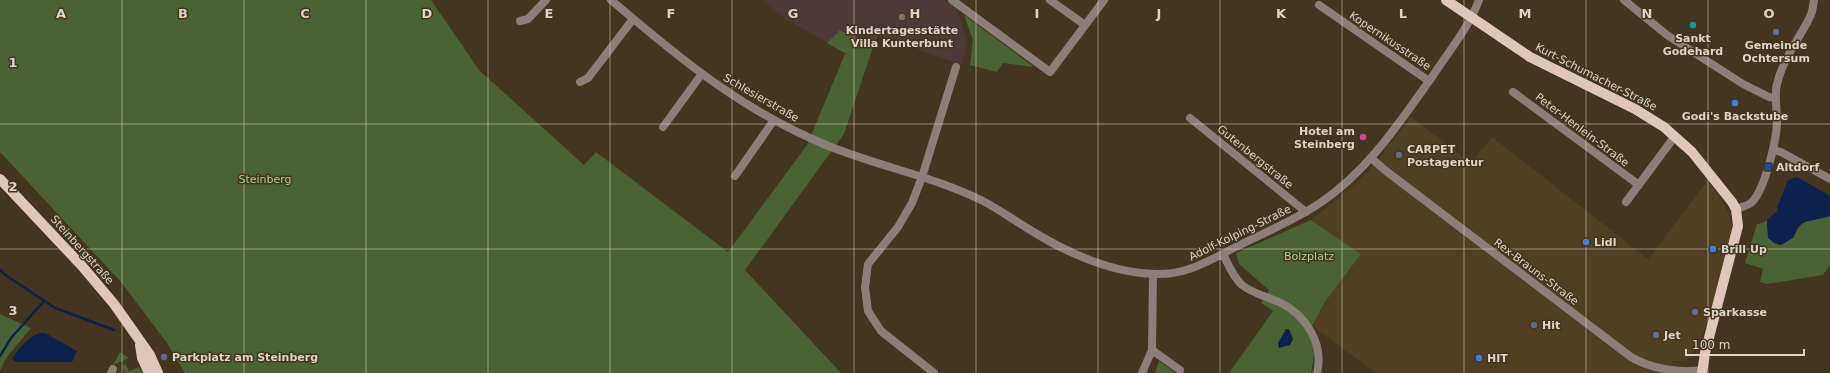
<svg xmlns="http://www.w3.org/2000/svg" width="1830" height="373" font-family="'DejaVu Sans',sans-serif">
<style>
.built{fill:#503f22}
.education{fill:#4e3938}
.green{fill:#496334}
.water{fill:#0c214d}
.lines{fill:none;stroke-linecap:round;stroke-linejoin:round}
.stream{stroke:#0c214d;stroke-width:2.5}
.minor{stroke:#8c7f79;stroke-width:8}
.major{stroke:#e0c5ba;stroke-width:10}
.grid{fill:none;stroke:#ddd4c7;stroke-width:1;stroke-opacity:0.55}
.education-dot{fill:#8d6e63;stroke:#43351f;stroke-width:1.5}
.culture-dot{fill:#0f9aa8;stroke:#43351f;stroke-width:1.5}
.service-dot{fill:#5c6f8a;stroke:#43351f;stroke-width:1.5}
.shop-dot{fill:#3f7fe0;stroke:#43351f;stroke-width:1.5}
.hotel-dot{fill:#d1479c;stroke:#43351f;stroke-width:1.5}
.transit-dot{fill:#1a4fb4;stroke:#43351f;stroke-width:1.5}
.labels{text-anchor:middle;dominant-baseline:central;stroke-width:3;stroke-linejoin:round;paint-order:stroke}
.poi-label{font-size:11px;font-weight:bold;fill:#ddd4c7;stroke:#43351f;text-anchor:start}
.street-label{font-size:11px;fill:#ddd4c7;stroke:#43351f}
.park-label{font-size:11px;fill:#a6d484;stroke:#43351f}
.grid-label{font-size:13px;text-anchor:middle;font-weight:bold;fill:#ddd4c7;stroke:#43351f;stroke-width:3;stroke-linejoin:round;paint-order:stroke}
</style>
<rect width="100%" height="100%" fill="#43351f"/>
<path class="built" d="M1411,117l60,46 21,-26 156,122 59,-78 17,22 6,15 2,16 -4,27 -29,84 -13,16h-14l-2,12h-294l-64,-47 13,-24 36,-48 -50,-34 29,-23 29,-26z"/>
<path class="education" d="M762,0h183l11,8 11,33 -5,24 -85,-30 -20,24 -70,-39z"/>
<path class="green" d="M0,0h431l48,70 105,95 12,-13 132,100 79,-107 38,-91 5,2 -23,-13 13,-13 28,15 -2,2 11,-12 -33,99 -99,136 96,103h-656l-18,-30 -46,-61 -121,-130z
M964,15l70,52 -31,-4 -6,9 -27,-7 3,-25z
M1830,216v49l-7,10 -56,9 -7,-2 3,-13 -18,-6 12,-39 6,-1 4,-3v9l26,9c11,-23 16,-15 37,-22z
M1311,220l50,34 -36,48 -13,24 2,30 -3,17h-82l44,-62 -12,-8 8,-13 -30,-26 -3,-11z
M0,314l31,14 -25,30 -6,13z
M120,352l9,6 -16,7z
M1159,361l16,12h-20z
M125,364l4,7 10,-4 3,6h-17l-3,-7z"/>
<path class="water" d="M1797,177l33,19v20l-25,6 -6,3 -6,13 -12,7 -7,-2 -6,-5 -1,-18 11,-10 -1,-2 11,-28z
M1286,329h3l4,10 -3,6 -11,3 -1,-5z
M39,333h6l32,18 -5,11h-56l-4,-3c6,-10 16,-21 27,-26z"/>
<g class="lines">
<path class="stream" d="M0,270l4,4 51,34 59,22
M0,356l11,-18 33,-37"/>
<path class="minor" d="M611,0c68,58 132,111 215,145 51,21 106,31 155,55 16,8 31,19 46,28 38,24 83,45 129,46 33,1 55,-15 84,-29 26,-13 55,-25 80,-42 48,-32 79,-80 112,-126 17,-26 36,-48 47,-77
M952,0l98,72 54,-72
M1050,0l35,25
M1624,0l43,35 37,24 39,25 26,13 6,1
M1319,5l110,76
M520,21l8,-2 18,-19
M580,82l8,-4 45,-59
M1513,92l126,93
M1190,118l116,94
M663,127l38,-52
M1774,150l7,2 49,27
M1371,158l15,13 245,186c20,12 48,16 71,13
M735,176l39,-56
M1626,202l49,-66
M1736,209c5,-2 12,-3 16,-7 13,-13 25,-63 25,-81 0,-13 -3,-25 0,-37 5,-22 20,-43 31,-63l4,-9 2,-12
M1223,254c5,10 10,23 19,31 11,9 27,12 39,18 26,13 43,42 36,70
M1152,350l28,20
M111,373l2,-4
M934,373l-53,-42 -13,-20 -3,-24 3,-23 30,-37 14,-24 10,-26 34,-110
M1142,373l10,-23 1,-76"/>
<path class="major" d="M1446,0l84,57 105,52 29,18 28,25 40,50 4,7 2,17 -33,127 -3,20
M0,179l82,87 32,38 36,51 8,18
M140,345l2,13 7,15"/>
</g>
<path class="grid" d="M122,0v373M244,0v373M366,0v373M488,0v373M610,0v373M732,0v373M854,0v373M976,0v373M1098,0v373M1220,0v373M1342,0v373M1464,0v373M1586,0v373M1708,0v373M0,124h1830M0,249h1830"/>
<circle class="education-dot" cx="902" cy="17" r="4"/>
<circle class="culture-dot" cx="1693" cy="25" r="4"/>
<g class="service-dot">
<circle cx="1776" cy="32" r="4"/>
<circle cx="1399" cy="155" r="4"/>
<circle cx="1695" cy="312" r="4"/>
<circle cx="1534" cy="325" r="4"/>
<circle cx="1656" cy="335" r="4"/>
<circle cx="164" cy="357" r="4"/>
</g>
<g class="shop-dot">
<circle cx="1735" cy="103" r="4"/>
<circle cx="1586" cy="242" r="4"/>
<circle cx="1713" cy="249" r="4"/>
<circle cx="1479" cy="358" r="4"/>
</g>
<circle class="hotel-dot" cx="1363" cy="137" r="4"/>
<rect class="transit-dot" x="1764" y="163" width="8" height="8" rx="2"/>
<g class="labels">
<g class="poi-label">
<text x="902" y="30" text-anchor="middle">Kindertagesstätte<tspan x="902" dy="13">Villa Kunterbunt</tspan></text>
<text x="1693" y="38" text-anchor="middle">Sankt<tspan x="1693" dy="13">Godehard</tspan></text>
<text x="1776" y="45" text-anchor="middle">Gemeinde<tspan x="1776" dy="13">Ochtersum</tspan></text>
<text x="1735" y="116" text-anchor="middle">Godi's Backstube</text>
<text x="1355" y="131" text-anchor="end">Hotel am<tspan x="1355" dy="13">Steinberg</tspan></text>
<text x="1407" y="149">CARPET<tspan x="1407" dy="13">Postagentur</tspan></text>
<text x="1776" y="167">Altdorf</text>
<text x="1594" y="242">Lidl</text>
<text x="1721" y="249">Brill Up</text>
<text x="1703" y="312">Sparkasse</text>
<text x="1542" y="325">Hit</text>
<text x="1664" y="335">Jet</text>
<text x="172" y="357">Parkplatz am Steinberg</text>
<text x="1487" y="358">HIT</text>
</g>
<g class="street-label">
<text transform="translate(1390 41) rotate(34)">Kopernikusstraße</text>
<text transform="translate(1596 77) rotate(27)">Kurt-Schumacher-Straße</text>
<text transform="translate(761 98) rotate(30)">Schlesierstraße</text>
<text transform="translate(1582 130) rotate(37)">Peter-Henlein-Straße</text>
<text transform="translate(1255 157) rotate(39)">Gutenbergstraße</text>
<text transform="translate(1240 233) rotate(-26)">Adolf-Kolping-Straße</text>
<text transform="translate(82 250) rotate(48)">Steinbergstraße</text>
<text transform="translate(1536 272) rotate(37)">Rex-Brauns-Straße</text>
</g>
<g class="park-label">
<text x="265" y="179">Steinberg</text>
<text x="1309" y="256">Bolzplatz</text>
</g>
</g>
<g class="grid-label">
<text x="61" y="18">A</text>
<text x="183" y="18">B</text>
<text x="305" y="18">C</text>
<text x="427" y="18">D</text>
<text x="549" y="18">E</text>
<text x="671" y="18">F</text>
<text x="793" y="18">G</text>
<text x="915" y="18">H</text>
<text x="1037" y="18">I</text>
<text x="1159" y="18">J</text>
<text x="1281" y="18">K</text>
<text x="1403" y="18">L</text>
<text x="1525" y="18">M</text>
<text x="1647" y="18">N</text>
<text x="1769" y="18">O</text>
<text x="13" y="67">1</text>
<text x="13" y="191">2</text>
<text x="13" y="315">3</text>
</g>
<path d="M1686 349v6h118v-6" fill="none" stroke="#ddd4c7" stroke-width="2"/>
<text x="1692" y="349" font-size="12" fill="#ddd4c7" stroke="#43351f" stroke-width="3" paint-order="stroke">100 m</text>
</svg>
